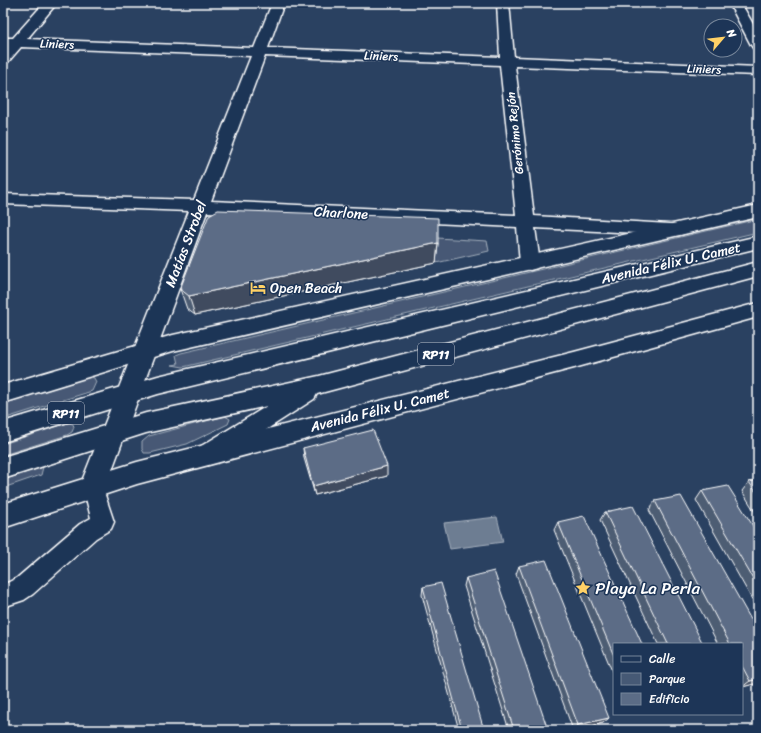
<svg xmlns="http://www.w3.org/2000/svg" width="761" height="733" font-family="Sriracha,sans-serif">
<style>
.green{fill:#465975;stroke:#a2acba}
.water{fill:#6d7d92;stroke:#a7b1be}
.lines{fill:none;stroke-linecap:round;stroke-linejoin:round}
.pedestrian-casing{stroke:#fff;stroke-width:3}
.minor-casing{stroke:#fff;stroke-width:3}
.secondary-casing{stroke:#fff;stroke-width:3}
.primary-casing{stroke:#fff;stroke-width:3}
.pedestrian{fill:#1d3557;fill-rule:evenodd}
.minor{fill:#1d3557;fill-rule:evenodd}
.secondary{fill:#1d3557;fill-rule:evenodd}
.primary{fill:#1d3557;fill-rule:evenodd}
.wall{fill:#4e5d73;stroke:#fff}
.shaded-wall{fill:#404c5e;stroke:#fff}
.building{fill:#5b6c86;stroke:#fff}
.labels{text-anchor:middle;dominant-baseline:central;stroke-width:3;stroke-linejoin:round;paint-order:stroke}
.far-street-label{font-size:12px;fill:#fff;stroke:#1d3557}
.shield{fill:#1d3557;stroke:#bbc2cd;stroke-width:1}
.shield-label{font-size:13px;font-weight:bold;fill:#fff}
.street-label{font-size:14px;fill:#fff;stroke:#1d3557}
.poi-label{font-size:14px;fill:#fff;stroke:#1d3557;text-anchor:start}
.near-poi-label{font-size:17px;fill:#fff;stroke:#1d3557;text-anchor:start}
</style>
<rect width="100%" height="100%" fill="#2a4161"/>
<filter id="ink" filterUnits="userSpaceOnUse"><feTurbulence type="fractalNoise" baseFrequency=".025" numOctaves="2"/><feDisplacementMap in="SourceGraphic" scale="8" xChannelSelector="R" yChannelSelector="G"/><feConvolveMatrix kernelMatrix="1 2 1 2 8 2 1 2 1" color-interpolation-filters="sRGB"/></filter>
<g filter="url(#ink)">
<path class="green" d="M758,219v13l-575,135 -11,-2 6,-1 -2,-9 5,-2z
M437,238l50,3 2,10 -53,12z
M89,376l5,2 2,4 -4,9 -89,28v-17z
M225,416l5,3 -2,5 -41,20 -37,9h-6l-2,-4v-7l7,-6z
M68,423l5,1 1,3 -2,5 -5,3 -64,20v-11z
M43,467l-2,8 -38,13v-8z"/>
<path class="water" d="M497,517l6,25 -53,7 -6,-26z"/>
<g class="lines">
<defs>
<path id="pedestrian" d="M93,477l7,3 14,42 -3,7 -15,9 -63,56 -9,6 -21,7v-22l14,-7 63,-54 11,-6 -8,-32 3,-6z"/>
<path id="minor" d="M44,3h13l-30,36 227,9 18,-45h12l-16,45 232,9 -3,-54h12l5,54 244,10v8l-243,-9 19,150 152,9 2,4 -2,4 -7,2 -144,-7 5,35 -3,5 -7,2 -7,-2 -3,-5 -3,-36 -310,-15 -101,274 -4,8 -9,3 -9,-3 -4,-8 109,-275 -186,-7v-10l191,6 57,-144 -230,-9 -13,15 -5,1v-13l4,-4h-4v-8h10zM265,56l235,9 16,150 -305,-14z
M729,3h12l17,30v16l-5,-1 -2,-3z"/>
<path id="secondary" d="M758,205v12l-585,134 -170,52v-18l170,-50z
M758,303v14l-184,51 -437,116 -134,44v-24l134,-42 437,-110z"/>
<path id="primary" d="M758,236v12l-600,146 -155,48v-20l155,-46z
M758,262v14l-441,118 -3,5 -98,63 -9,3 -9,-3 -3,-7 3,-7 69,-42 -121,27 -143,46v-22l143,-44 173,-37z"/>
</defs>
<use href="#pedestrian" class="pedestrian-casing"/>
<use href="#minor" class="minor-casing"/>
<use href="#secondary" class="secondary-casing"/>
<use href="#primary" class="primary-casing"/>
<use href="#pedestrian" class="pedestrian"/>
<use href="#minor" class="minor"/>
<use href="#secondary" class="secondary"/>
<use href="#primary" class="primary"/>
</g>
<path class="wall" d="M438,243l-2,20 -241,52 -8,-6 -7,-20z
M303,448l84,28 -72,19 -11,-37z
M758,480v37l-16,-26 7,-9z
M702,491l56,43v76l-62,-110z
M655,501l103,131v51l-16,4v-43h-24l-69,-134z
M605,512l98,132h-45l-58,-124z
M558,522l56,122v32l-60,-146z
M519,566l84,157 -30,7 -57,-156z
M466,578l82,152h-39l-45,-144z
M423,587l61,143h-25l-37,-135z"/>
<path class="shaded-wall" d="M438,243l-2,20 -241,52 -6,-19z
M387,466v10l-72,19 -2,-9z
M758,679v4l-16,4 8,-6z
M609,718l-6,5 -30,7 5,-5z"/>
<path class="building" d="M218,210l220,8v25l-249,53 -9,-7 29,-74z
M373,430l14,36 -74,20 -10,-38z
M758,480v15l-9,-13z
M728,486l30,48v53l-56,-96z
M681,496l77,136v47l-8,2 -8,-15v-22h-12l-75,-143z
M633,506l70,138h-35l-63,-132z
M584,516l58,128h-28v12l-56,-134z
M546,560l63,158 -31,7 -59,-159z
M494,571l54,159h-34l-48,-152z
M441,583l43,147h-22l-39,-143z"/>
</g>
<defs>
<symbol id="hotel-bare" viewBox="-9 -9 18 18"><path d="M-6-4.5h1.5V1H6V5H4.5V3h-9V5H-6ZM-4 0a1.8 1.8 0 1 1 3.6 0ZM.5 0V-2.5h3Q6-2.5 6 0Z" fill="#ffd166" stroke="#1d3557" stroke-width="2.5" paint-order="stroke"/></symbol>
<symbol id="sight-bare" viewBox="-9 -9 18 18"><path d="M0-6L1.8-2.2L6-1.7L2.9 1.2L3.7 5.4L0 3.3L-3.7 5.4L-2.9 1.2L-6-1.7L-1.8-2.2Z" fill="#ffd166" stroke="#1d3557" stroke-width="2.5" paint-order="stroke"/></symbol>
</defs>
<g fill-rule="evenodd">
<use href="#hotel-bare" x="247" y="277" width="22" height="22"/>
<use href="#sight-bare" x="572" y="577" width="22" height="22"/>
</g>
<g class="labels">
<g class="far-street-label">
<text transform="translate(57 44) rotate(2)">Liniers</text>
<text transform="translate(381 56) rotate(2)">Liniers</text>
<text transform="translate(704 69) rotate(2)">Liniers</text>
<text transform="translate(515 133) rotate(-96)">Gerónimo Rejón</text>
</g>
<g class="shield">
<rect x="418" y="343" width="36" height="22" rx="3"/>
<rect x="48" y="402" width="36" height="22" rx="3"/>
</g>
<g class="shield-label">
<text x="436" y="354">RP11</text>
<text x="66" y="413">RP11</text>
</g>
<g class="street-label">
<text transform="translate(341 213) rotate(3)">Charlone</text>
<text transform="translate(186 244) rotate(-69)">Matías Strobel</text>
<text transform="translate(671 263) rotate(-13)">Avenida Félix U. Camet</text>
<text transform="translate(380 410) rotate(-14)">Avenida Félix U. Camet</text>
</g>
<g class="poi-label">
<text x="270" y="288">Open Beach</text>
</g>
<g class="near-poi-label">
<text x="595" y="588">Playa La Perla</text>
</g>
</g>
<rect width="761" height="733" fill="none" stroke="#1d3557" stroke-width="16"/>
<rect x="8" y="8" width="745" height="717" fill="none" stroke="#fff" stroke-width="1.5" filter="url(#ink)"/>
<rect x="613" y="643" width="130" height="72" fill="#1d3557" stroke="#77869a"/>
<rect x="621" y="656" width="20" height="6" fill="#1d3557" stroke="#77869a"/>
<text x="649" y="663" font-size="12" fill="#ffffff">Calle</text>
<rect x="621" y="673" width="20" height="12" fill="#465975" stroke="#77869a"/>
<text x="649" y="683" font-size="12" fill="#ffffff">Parque</text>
<rect x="621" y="693" width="20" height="12" fill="#5b6c86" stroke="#77869a"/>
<text x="649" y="703" font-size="12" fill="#ffffff">Edificio</text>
<g transform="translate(723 38) rotate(62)"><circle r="19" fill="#1d3557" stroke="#77869a"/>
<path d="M0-3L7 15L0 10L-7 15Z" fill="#ffd166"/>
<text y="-6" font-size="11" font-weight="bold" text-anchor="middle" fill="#ffffff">N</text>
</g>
</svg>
